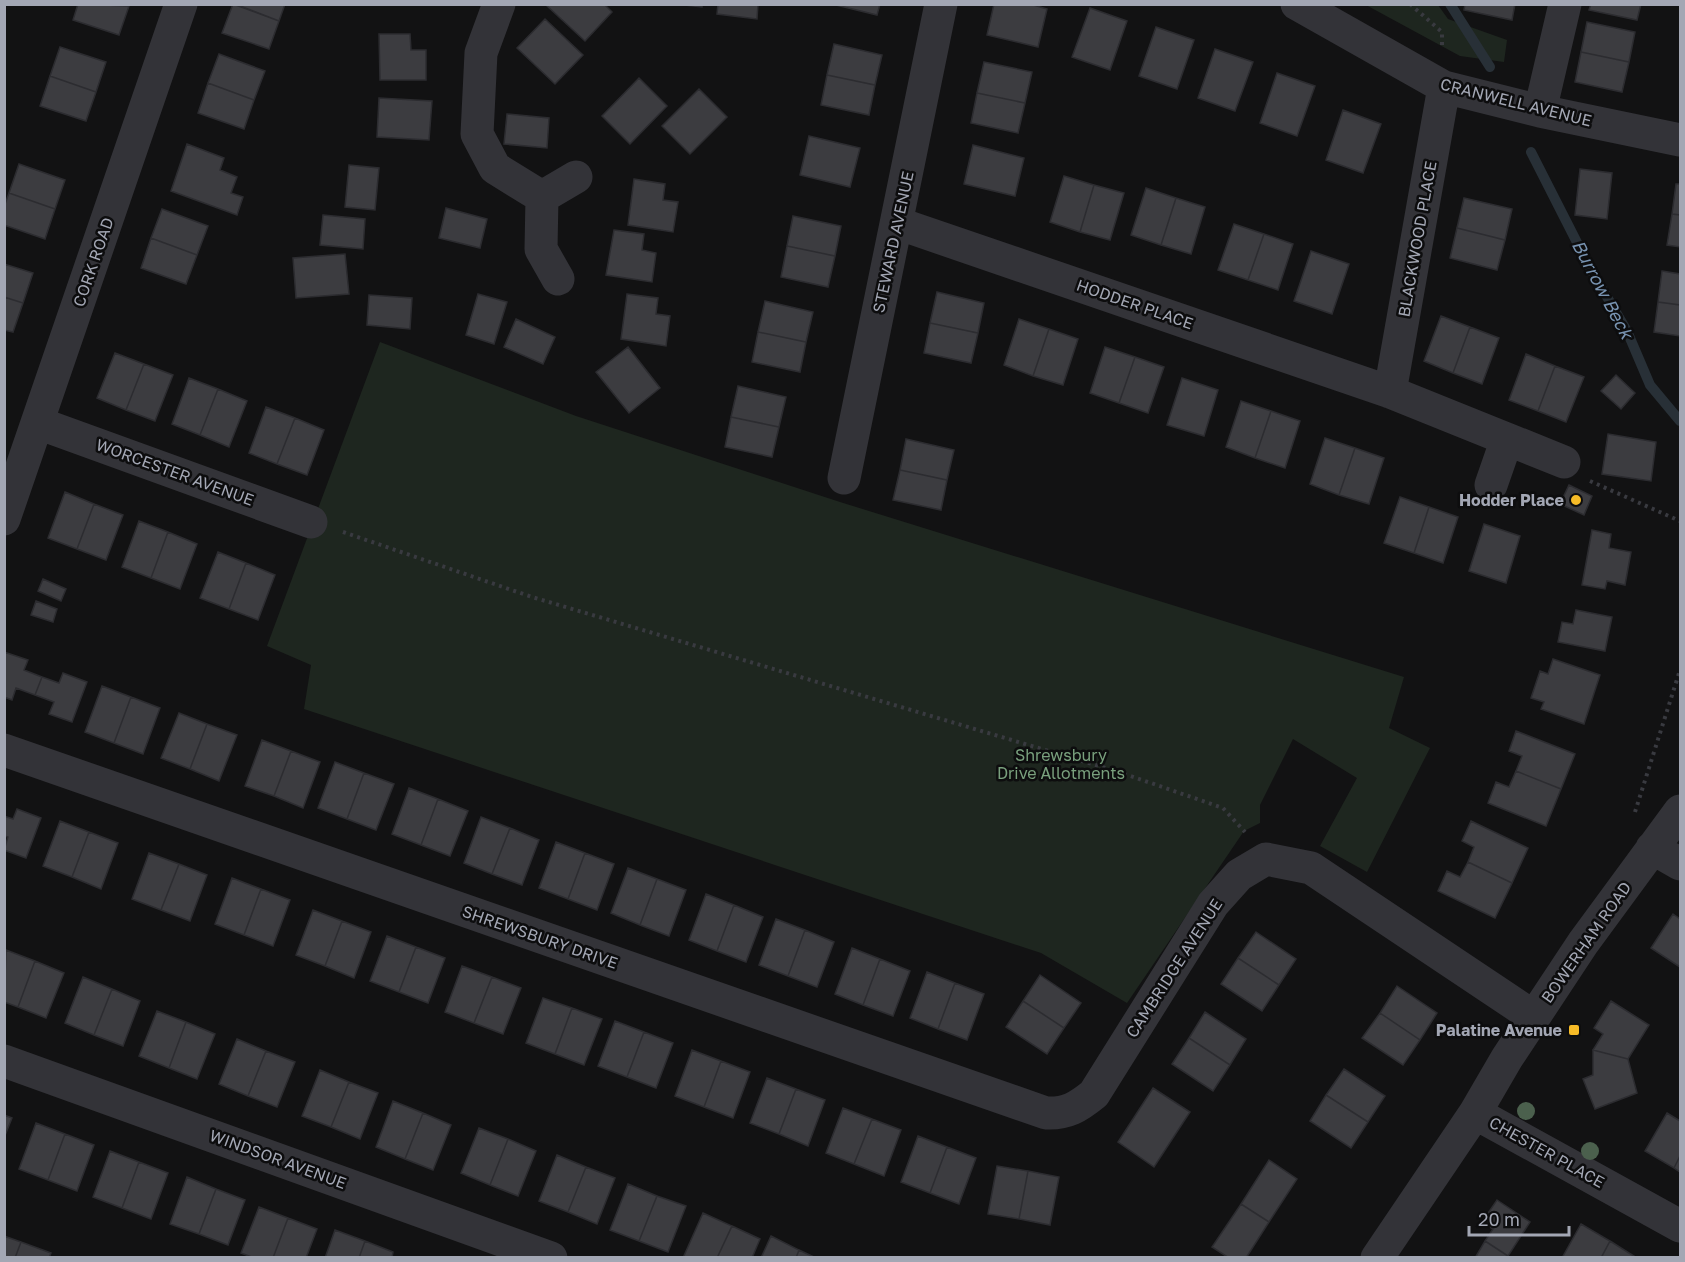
<svg xmlns="http://www.w3.org/2000/svg" width="1685" height="1262" font-family="'Golos Text',sans-serif">
<style>
.green{fill:#1e261f}
.lines{fill:none;stroke-linecap:round;stroke-linejoin:round}
.stream{stroke:#283037;stroke-width:10}
.building{fill:#3c3c40;stroke:#2c2c30;stroke-width:1.5}
.path{stroke:#393a40;stroke-width:4;stroke-dasharray:3 4.5;stroke-linecap:butt}
.minor{stroke:#333338;stroke-width:33}
.tree{fill:#4b604d}
.poi-dot{fill:#f6bb27;stroke:#0d0d0e;stroke-width:2}
.labels{text-anchor:middle;dominant-baseline:central;stroke-width:5;stroke-linejoin:round;paint-order:stroke}
.street-label{font-size:16px;fill:#a3a7b4;stroke:#0d0d0e}
.poi-label{font-size:16px;font-weight:bold;fill:#a3a7b4;stroke:#0d0d0e;text-anchor:end}
.park-label{font-size:16px;fill:#79a07d;stroke:#0d0d0e}
.water-label{font-size:18px;font-style:italic;fill:#7893b1;stroke:#0d0d0e}
</style>
<rect width="100%" height="100%" fill="#121213"/>
<path class="green" d="M1366,5h72l10,14 59,21 -3,22 -44,-6z
M380,342l196,74 264,86 564,175 -15,51 41,20 -63,124 -47,-26 37,-68 -64,-39 -33,66v18l-16,8 -117,172 -86,-50 -737,-244 7,-44 -44,-19z"/>
<g class="lines">
<path class="stream" d="M1450,4l40,63
M1531,152l59,116 37,63 23,54 30,36"/>
</g>
<path class="building" d="M78,4l51,2 -10,29 -46,-15z
M233,4l46,17 -10,28 -47,-16z
M235,4h50l-6,17z
M604,4l8,8 -27,29 -39,-36z
M675,4h27v3z
M718,4h40l-1,15 -40,-5z
M832,4h48l-3,11z
M994,4h36l17,5 -9,38 -51,-12z
M1465,4h50l-3,16 -48,-10z
M1591,4h50l-4,16 -48,-10z
M1090,8l37,13 -17,49 -38,-13z
M545,19l38,36 -28,29 -38,-36z
M1587,22l48,10 -6,30 -48,-10z
M1156,27l38,13 -17,49 -38,-13z
M379,34h31l1,16h15v30h-46z
M834,44l48,11 -7,30 -48,-10z
M60,47l46,15 -10,30 -46,-16z
M1215,49l38,13 -18,49 -37,-13z
M1581,52l48,10 -7,30 -47,-10z
M219,54l46,17 -11,29 -46,-17z
M984,62l48,10 -7,31 -48,-10z
M1277,73l38,13 -18,50 -37,-13z
M827,75l48,10 -6,30 -48,-10z
M50,76l46,16 -10,29 -46,-15z
M639,78l28,28 -37,38 -28,-28z
M208,83l46,17 -10,29 -46,-16z
M699,89l28,28 -37,37 -28,-28z
M977,93l48,10 -7,30 -47,-10z
M379,98l53,3 -3,39 -52,-3z
M1343,110l38,14 -18,49 -37,-13z
M507,114l42,4 -2,30 -43,-4z
M809,136l51,12 -10,39 -50,-12z
M187,144l37,14 -4,12 17,7 -6,16 12,4 -6,18 -66,-24z
M973,145l51,13 -9,38 -51,-12z
M19,164l46,16 -10,29 -46,-16z
M349,165l30,3 -4,42 -30,-3z
M1580,169l32,4 -5,46 -32,-4z
M1064,176l30,9 -14,47 -30,-10z
M634,179l31,5 -2,16 15,2 -5,30 -45,-7z
M1676,184h4v31l-8,-1z
M1094,185l30,8 -14,47 -30,-8z
M1146,188l30,10 -15,47 -30,-10z
M9,193l46,16 -10,30 -41,-14v-18z
M1176,198l29,9 -14,47 -30,-9z
M1464,198l48,11 -7,31 -48,-12z
M446,208l41,11 -7,29 -41,-10z
M162,209l46,17 -11,29 -46,-17z
M1672,214l8,1v32l-13,-2z
M323,215l42,4 -2,30 -43,-4z
M793,216l48,10 -6,30 -48,-10z
M1234,224l30,10 -16,46 -30,-10z
M1457,228l48,12 -8,30 -47,-12z
M614,230l30,4 -2,16 14,3 -4,29 -46,-7z
M1264,234l29,10 -15,46 -30,-10z
M151,238l46,17 -11,29 -45,-16z
M787,246l48,10 -7,31 -47,-10z
M1311,251l38,13 -17,50 -38,-13z
M345,254l4,40 -53,4 -3,-40z
M4,264l29,9 -10,30 -19,-6z
M1662,271l18,3v31l-22,-3z
M937,292l47,11 -6,30 -48,-10z
M478,294l29,8 -13,42 -28,-9z
M627,294l31,4 -2,16 14,2 -4,30 -45,-7z
M369,295l43,3 -2,31 -43,-4z
M4,297l19,6 -10,29 -9,-2z
M765,301l48,11 -7,30 -48,-10z
M1658,302l22,3v31l-26,-4z
M1441,316l29,11 -17,46 -29,-12z
M516,319l39,18 -12,27 -39,-17z
M1019,319l30,10 -16,47 -29,-11z
M930,323l48,10 -7,30 -47,-10z
M1470,327l29,11 -17,46 -29,-11z
M1049,329l29,10 -15,46 -30,-9z
M758,332l48,10 -6,30 -48,-10z
M628,347l32,41 -31,25 -33,-41z
M1105,347l30,10 -16,46 -29,-10z
M115,353l29,11 -18,46 -29,-12z
M1526,354l29,12 -17,45 -29,-11z
M1135,357l29,10 -16,46 -29,-10z
M144,364l29,11 -18,46 -29,-11z
M1555,366l29,11 -18,45 -28,-11z
M1616,375l19,18 -14,16 -20,-18z
M189,378l29,11 -18,46 -28,-11z
M1182,378l36,12 -14,46 -37,-11z
M738,386l48,11 -7,30 -48,-10z
M218,389l29,12 -18,46 -29,-12z
M1241,401l30,10 -16,47 -29,-11z
M266,407l29,11 -18,46 -28,-11z
M1271,411l29,10 -15,47 -30,-10z
M731,417l48,10 -7,30 -47,-10z
M295,418l29,12 -17,45 -30,-11z
M1608,434l48,8 -5,39 -49,-7z
M1325,438l30,10 -16,47 -29,-11z
M906,439l48,11 -7,30 -47,-10z
M1355,448l29,10 -15,46 -30,-9z
M900,470l47,10 -6,30 -48,-10z
M1569,485l23,11 -8,19 -24,-11z
M65,492l29,12 -17,45 -29,-11z
M1400,497l29,10 -15,46 -30,-10z
M94,504l29,11 -17,45 -29,-11z
M1429,507l29,10 -15,46 -29,-10z
M139,521l29,11 -17,46 -29,-11z
M1484,524l36,12 -14,47 -37,-12z
M1592,530l19,4 -2,14 22,4 -6,33 -18,-4 -2,8 -23,-4z
M168,532l29,12 -17,45 -29,-11z
M218,552l28,11 -17,46 -29,-11z
M246,563l29,12 -17,45 -29,-11z
M43,579l23,10 -5,12 -23,-10z
M36,601l21,8 -4,13 -22,-7z
M1576,610l36,7 -7,34 -47,-9 4,-20 11,2z
M4,652l24,8 -4,10 18,7 -7,18 -19,-7 -4,12 -8,-3z
M1553,659l47,16 -16,49 -43,-15 3,-7 -13,-4 9,-27 8,3z
M63,673l24,9 -15,40 -23,-8 5,-12 -19,-7 7,-18 17,6z
M102,686l29,11 -17,46 -29,-11z
M131,697l29,11 -17,46 -29,-11z
M179,713l28,11 -17,45 -29,-11z
M207,724l30,11 -18,46 -29,-12z
M1516,731l59,23 -14,35 -45,-18 6,-15 -13,-5z
M262,740l29,11 -17,45 -29,-10z
M291,751l29,11 -17,46 -29,-12z
M335,762l29,11 -17,46 -29,-11z
M1516,771l45,18 -15,37 -58,-23 8,-21 13,5z
M364,773l30,11 -18,46 -29,-11z
M409,788l29,11 -17,46 -29,-11z
M438,799l30,12 -18,45 -29,-11z
M17,809l24,9 -15,40 -22,-8 4,-13 -4,-1v-20l9,3z
M481,817l29,11 -18,46 -28,-11z
M60,821l29,11 -17,45 -29,-11z
M1471,821l57,27 -16,35 -44,-21 6,-15 -12,-6z
M510,828l29,12 -17,45 -30,-11z
M89,832l29,11 -17,46 -29,-12z
M556,842l29,11 -17,46 -29,-11z
M149,853l30,11 -18,46 -29,-11z
M585,853l29,11 -17,46 -29,-11z
M1468,862l44,21 -17,35 -57,-27 9,-20 13,6z
M179,864l28,11 -17,46 -29,-11z
M628,868l29,11 -17,46 -29,-12z
M232,878l29,11 -17,46 -29,-11z
M657,879l29,11 -17,46 -29,-11z
M261,889l29,11 -17,46 -29,-11z
M706,894l28,11 -17,46 -28,-11z
M734,905l29,12 -17,45 -29,-11z
M313,910l29,11 -17,45 -29,-11z
M1673,914l7,5v48l-29,-19z
M776,919l29,11 -17,46 -29,-11z
M342,921l29,11 -17,46 -29,-12z
M805,930l29,12 -17,45 -29,-11z
M1256,932l40,27 -17,26 -41,-27z
M387,936l29,11 -17,45 -29,-11z
M416,947l29,11 -17,45 -29,-11z
M852,948l28,11 -17,46 -28,-11z
M6,950l29,11 -17,46 -14,-5z
M1238,958l41,27 -17,26 -41,-27z
M880,959l30,12 -17,45 -30,-11z
M35,961l29,12 -18,45 -28,-11z
M462,966l30,11 -18,46 -29,-11z
M927,972l28,11 -17,46 -28,-11z
M1040,975l41,28 -17,25 -41,-27z
M83,977l29,12 -18,46 -29,-12z
M492,977l29,11 -18,46 -29,-11z
M955,983l29,11 -17,46 -29,-11z
M1397,986l40,27 -17,27 -40,-27z
M112,989l28,12 -17,45 -29,-11z
M543,998l29,10 -17,46 -29,-11z
M1023,1001l41,27 -17,26 -41,-27z
M1611,1001l38,24 -21,34 -35,-9 10,-16 -9,-6z
M572,1008l30,11 -18,46 -29,-11z
M157,1011l29,11 -17,46 -30,-12z
M1205,1012l41,27 -16,26 -41,-27z
M1380,1013l40,27 -17,25 -41,-27z
M615,1021l29,11 -17,45 -29,-11z
M186,1022l29,12 -18,45 -28,-11z
M644,1032l29,11 -17,45 -29,-11z
M1189,1038l41,27 -17,26 -41,-27z
M237,1039l29,12 -18,45 -29,-12z
M692,1050l29,11 -17,46 -29,-11z
M1593,1050l35,9 9,34 -42,16 -12,-30 10,-4z
M266,1051l29,11 -18,45 -29,-11z
M721,1061l29,11 -17,46 -29,-11z
M1344,1069l41,27 -17,26 -42,-27z
M320,1070l29,12 -18,45 -29,-11z
M767,1078l29,11 -17,45 -29,-11z
M349,1082l29,11 -18,46 -29,-12z
M1153,1088l37,24 -36,55 -36,-25z
M796,1089l29,11 -17,46 -29,-12z
M1326,1095l42,27 -17,26 -41,-27z
M393,1101l30,12 -18,46 -29,-12z
M843,1108l29,11 -18,45 -28,-11z
M423,1113l28,12 -18,45 -28,-11z
M1667,1113l13,8v35l-6,12 -29,-17z
M4,1115l8,3 -8,20z
M872,1119l29,11 -17,46 -30,-12z
M36,1123l29,11 -17,46 -29,-11z
M479,1128l29,11 -18,46 -29,-12z
M65,1134l29,11 -17,46 -29,-11z
M918,1136l29,11 -17,46 -29,-11z
M508,1139l28,12 -18,45 -28,-11z
M947,1147l29,11 -17,46 -29,-11z
M110,1151l29,11 -17,46 -29,-11z
M557,1155l29,12 -18,45 -29,-11z
M1680,1156v16l-6,-4z
M1269,1160l28,19 -28,43 -28,-18z
M139,1162l29,11 -17,46 -29,-11z
M997,1166l31,5 -9,48 -31,-5z
M586,1167l29,11 -18,46 -29,-12z
M1028,1171l31,6 -9,48 -31,-6z
M187,1177l29,12 -17,45 -29,-10z
M628,1184l29,12 -18,45 -29,-11z
M216,1189l29,11 -17,45 -29,-11z
M657,1196l29,10 -18,46 -29,-11z
M1497,1200l33,22 -22,34 -23,-15 8,-12 -11,-7z
M1241,1204l28,18 -23,36h-17l-17,-11z
M259,1207l29,11 -15,40h-19l-13,-5z
M703,1213l29,13 -15,32h-34z
M288,1218l29,11 -11,29h-33z
M1581,1224l29,17 -9,17h-39z
M732,1226l28,13 -8,19h-35z
M335,1230l30,11 -6,17h-34z
M4,1236l17,6 -6,16h-11z
M771,1236l28,14 -3,8h-35z
M365,1241l28,11 -1,6h-33z
M1485,1241l23,15 -1,2h-32z
M1610,1241l27,17h-36z
M21,1242l30,11 -2,5h-34z
M799,1250l17,8h-20z"/>
<g class="lines">
<path class="path" d="M1410,4l32,28v14
M1590,481l90,40
M343,532l189,65 587,175 104,36 22,24
M1635,812l45,-142"/>
<path class="minor" d="M499,4l-18,49 -4,81 18,34 47,29 34,-20
M1297,4l147,83 96,24 140,29
M1540,111l25,-107
M542,197l-1,52 17,30
M897,223l493,169 174,70
M1390,392l54,-305
M38,423l273,99
M844,478l97,-474
M1491,485l16,-46
M4,519l177,-515
M4,750l1042,363c21,1 32,-6 48,-19l119,-190 26,-29 27,-16 45,9 223,149
M1652,848l28,16
M4,1061l547,197
M1475,1113l205,113
M1377,1258l98,-145 32,-55 76,-115 97,-132"/>
</g>
<g class="tree">
<circle cx="1526" cy="1111" r="9"/>
<circle cx="1590" cy="1151" r="9"/>
</g>
<g class="poi-dot">
<circle cx="1576" cy="500" r="6"/>
<rect x="1568" y="1024" width="12" height="12" rx="3"/>
</g>
<g class="labels">
<g class="street-label">
<text transform="translate(1516 102) rotate(14)">CRANWELL AVENUE</text>
<text transform="translate(1417 239) rotate(-80)">BLACKWOOD PLACE</text>
<text transform="translate(893 242) rotate(-78)">STEWARD AVENUE</text>
<text transform="translate(93 262) rotate(-71)">CORK ROAD</text>
<text transform="translate(1135 304) rotate(19)">HODDER PLACE</text>
<text transform="translate(175 472) rotate(20)">WORCESTER AVENUE</text>
<text transform="translate(540 937) rotate(19)">SHREWSBURY DRIVE</text>
<text transform="translate(1586 942) rotate(-55)">BOWERHAM ROAD</text>
<text transform="translate(1174 968) rotate(-57)">CAMBRIDGE AVENUE</text>
<text transform="translate(1547 1152) rotate(29)">CHESTER PLACE</text>
<text transform="translate(278 1159) rotate(20)">WINDSOR AVENUE</text>
</g>
<g class="poi-label">
<text x="1564" y="500">Hodder Place</text>
<text x="1562" y="1030">Palatine Avenue</text>
</g>
<g class="park-label">
<text x="1061" y="755">Shrewsbury<tspan x="1061" dy="18">Drive Allotments</tspan></text>
</g>
<g class="water-label">
<text transform="translate(1603 289) rotate(62)">Burrow Beck</text>
</g>
</g>
<rect width="1685" height="1262" fill="none" stroke="#a3a7b4" stroke-width="12"/>
<path d="M1469 1226v9h100v-9" fill="none" stroke="#a3a7b4" stroke-width="3"/>
<text x="1478" y="1226" font-size="18" fill="#a3a7b4" stroke="#0d0d0e" stroke-width="4.5" paint-order="stroke">20 m</text>
</svg>
